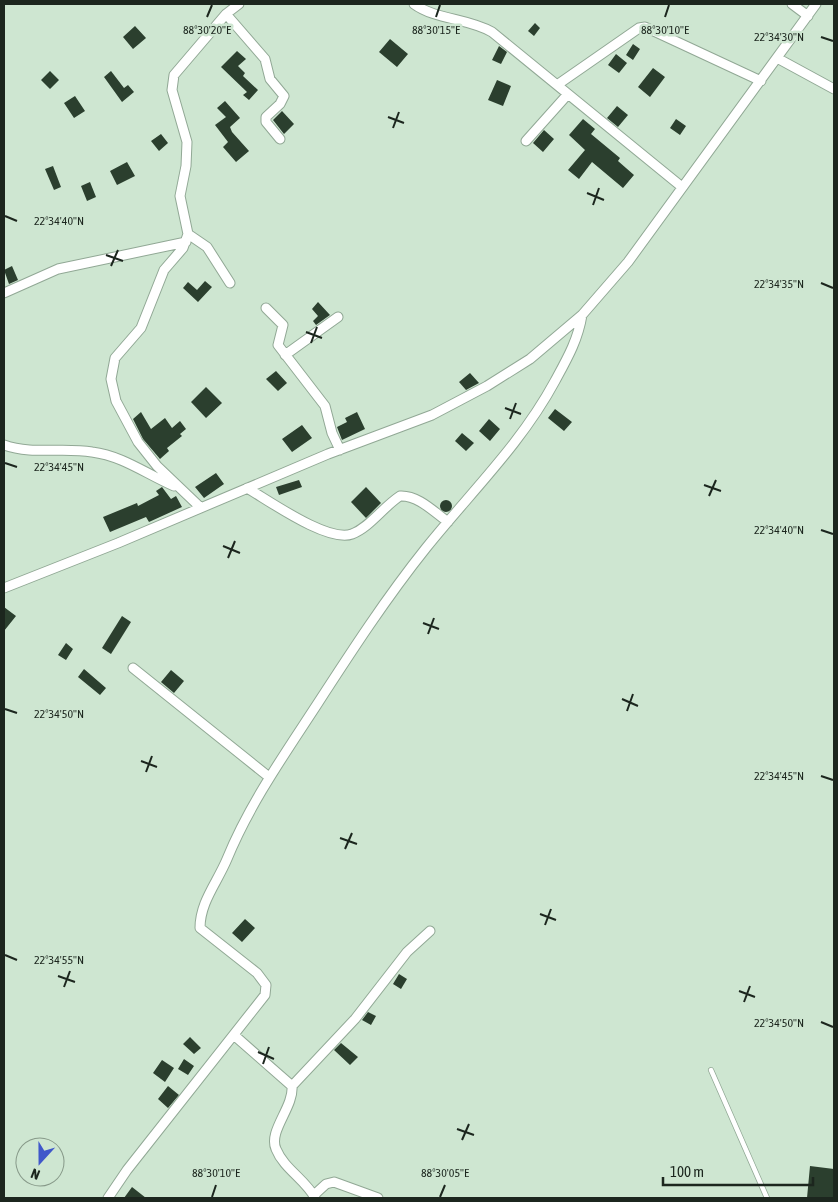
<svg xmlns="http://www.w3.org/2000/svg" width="838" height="1202" font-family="'Asap Condensed',sans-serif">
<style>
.building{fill:#2b3f2e}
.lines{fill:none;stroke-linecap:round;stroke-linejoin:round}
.lane-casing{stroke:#91a895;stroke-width:6}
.street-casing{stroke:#91a895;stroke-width:11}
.lane{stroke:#fff;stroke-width:4.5}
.street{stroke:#fff;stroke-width:9}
.ticks{fill:none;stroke:#1c261e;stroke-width:2}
.ticks-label{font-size:12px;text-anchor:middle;fill:#1c261e;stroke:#cee6d1;stroke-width:5;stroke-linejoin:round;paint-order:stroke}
</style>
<rect width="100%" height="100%" fill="#cee6d1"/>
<path class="building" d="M535,23l5,5 -6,8 -6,-5z
M135,26l11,12 -13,11 -10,-12z
M390,39l18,15 -11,13 -18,-15z
M633,44l7,5 -7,11 -7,-5z
M499,46l8,6 -6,12 -9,-4z
M237,51l9,8 -8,7 7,7 -2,3 15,14 -9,10 -6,-5 4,-3 -26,-25z
M616,54l11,9 -8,10 -11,-8z
M653,68l12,9 -15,20 -12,-10z
M50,71l9,9 -9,9 -9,-9z
M111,71l13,17 4,-3 6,7 -12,10 -18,-25z
M497,80l14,6 -8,20 -15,-6z
M75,96l10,15 -11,7 -10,-15z
M225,101l15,17 -10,9 2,5 17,19 -13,11 -13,-15 5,-5 -13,-17 11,-8 -9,-9z
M617,106l11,9 -10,12 -11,-9z
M282,111l12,13 -10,10 -11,-14z
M583,119l12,10 -4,5 29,24 -2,3 16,14 -11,13 -31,-26 -13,17 -11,-9 17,-20 -16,-15z
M676,119l10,7 -6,9 -10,-7z
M544,130l10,9 -11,13 -10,-9z
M161,134l7,9 -9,8 -8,-10z
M127,162l8,14 -18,9 -7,-14z
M53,166l8,21 -7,3 -9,-21z
M90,182l6,15 -9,4 -6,-15z
M12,266l6,14 -9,4 -5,-14z
M205,281l7,6 -14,15 -15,-14 5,-6 9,8z
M318,302l12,13 -14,10 -3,-4 5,-5 -6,-7z
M276,371l11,12 -9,8 -12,-12z
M470,373l9,10 -13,7 -7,-8z
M206,387l16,16 -16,15 -15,-16z
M555,409l17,13 -8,9 -16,-13z
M141,412l10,17 14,-11 7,10 8,-7 6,8 -6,5 2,2 -15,12 2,3 -9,8 -17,-20 -10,-20z
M357,412l8,17 -23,11 -5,-13 10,-5 -2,-4z
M489,419l11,10 -10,12 -11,-10z
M302,425l10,13 -20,14 -10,-13z
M462,433l12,10 -8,8 -11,-10z
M216,473l8,11 -20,14 -9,-11z
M299,480l3,7 -23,8 -3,-8z
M162,487l9,12 5,-3 6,11 -33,15 -3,-5 -36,15 -7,-15 34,-14 1,3 21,-11 -3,-4z
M366,487l15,16 -15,15 -15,-16z
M440 506a6 6 0 1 1 12 0a6 6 0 1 1-12 0Z
M4,607l12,9 -12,15z
M122,616l9,6 -20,32 -9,-6z
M66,643l7,6 -7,11 -8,-5z
M84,669l22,19 -6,7 -22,-18z
M171,670l13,11 -10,12 -13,-11z
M245,919l10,9 -13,14 -10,-9z
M399,974l8,5 -6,10 -8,-5z
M368,1012l8,4 -5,9 -9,-5z
M190,1037l11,11 -7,6 -11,-10z
M341,1043l17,14 -8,8 -16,-15z
M184,1059l10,7 -6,9 -10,-6z
M162,1060l12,8 -9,14 -12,-9z
M168,1086l11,9 -11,13 -10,-9z
M810,1166l24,3v29h-27z
M132,1187l14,11h-22z"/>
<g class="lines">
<defs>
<path id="lane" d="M711,1070l56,128"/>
<path id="street" d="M414,4c22,16 54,14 78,28l190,155
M792,4l16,12
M226,14l39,45 5,20 14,17 -4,8 -14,13v5l14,17
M777,58l57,31
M557,85l82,-57 6,-1 116,54
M526,141l42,-47
M188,234l19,13 23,36
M4,293l54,-24 128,-27
M266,308l17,17 -5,20 47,61 7,27 8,17
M285,355l53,-38
M4,445c28,10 60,2 88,7 31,4 54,22 82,34
M247,488c21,12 81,55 105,46 18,-7 31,-27 48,-38 18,-1 34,16 48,26
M201,508l-44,-42 -19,-24 -22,-41 -5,-22 4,-21 26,-30 23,-58 19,-22 5,-14 -8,-38 6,-30 1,-24 -15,-52 2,-15 52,-61 13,-10
M4,588l114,-45 210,-89 104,-39 55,-29 43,-27 52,-44 46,-53 188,-258
M133,668l136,109
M235,1036l57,50c2,21 -24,45 -16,63 8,20 30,31 39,49
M292,1086l63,-67 52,-67 23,-21
M314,1195l12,-11 8,-2 44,16
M108,1198l19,-28 138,-175 1,-10 -9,-12 -57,-45c0,-26 17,-45 27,-69 22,-54 57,-104 89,-153 35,-54 70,-108 110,-158 45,-56 95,-104 129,-167 12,-22 23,-41 27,-66"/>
</defs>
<use href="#lane" class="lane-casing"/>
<use href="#street" class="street-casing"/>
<use href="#lane" class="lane"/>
<use href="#street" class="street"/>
</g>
<path class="ticks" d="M207,17l5,-12M436,17l4,-12M665,17l4,-12M821,37l12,4M388,117l16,6M393,128l6,-16M587,193l17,7M593,205l6,-17M5,216l12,5M106,255l17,6M111,266l7,-16M821,283l12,5M306,332l16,6M311,343l6,-16M505,408l16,6M510,419l6,-16M5,463l12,4M704,485l17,6M709,496l7,-16M821,530l12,4M223,546l17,7M228,558l7,-17M423,623l16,6M428,634l6,-16M622,699l16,7M5,709l12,4M627,711l6,-17M141,761l16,6M146,772l6,-16M821,776l12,4M340,838l17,6M345,849l7,-16M540,914l16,6M545,925l6,-16M5,955l12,5M58,976l17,6M64,987l6,-16M739,991l16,6M744,1002l6,-16M821,1022l12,5M258,1052l16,7M263,1064l6,-17M457,1129l17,6M462,1140l7,-16M212,1197l4,-12M440,1197l5,-12"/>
<g class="ticks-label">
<text x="436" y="34">88°30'15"E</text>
<text x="207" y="34">88°30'20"E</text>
<text x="665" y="34">88°30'10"E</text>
<text x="779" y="41">22°34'30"N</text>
<text x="59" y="225">22°34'40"N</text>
<text x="779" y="288">22°34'35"N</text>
<text x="59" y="471">22°34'45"N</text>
<text x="779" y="534">22°34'40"N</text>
<text x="59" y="718">22°34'50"N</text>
<text x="779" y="780">22°34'45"N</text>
<text x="59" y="964">22°34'55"N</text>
<text x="779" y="1027">22°34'50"N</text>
<text x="216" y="1177">88°30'10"E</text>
<text x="445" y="1177">88°30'05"E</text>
</g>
<rect width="838" height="1202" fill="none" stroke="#1c261e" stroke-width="10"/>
<g transform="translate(40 1162) rotate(201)"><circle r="24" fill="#cee6d1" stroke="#879989"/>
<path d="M0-4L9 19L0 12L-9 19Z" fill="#3f57ca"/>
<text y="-8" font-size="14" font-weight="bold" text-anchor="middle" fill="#1c261e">N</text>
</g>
<path d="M663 1177v8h150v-8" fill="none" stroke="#1c261e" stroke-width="2.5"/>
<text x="670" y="1177" font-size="15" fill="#1c261e" stroke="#cee6d1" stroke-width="4" paint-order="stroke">100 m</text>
</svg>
